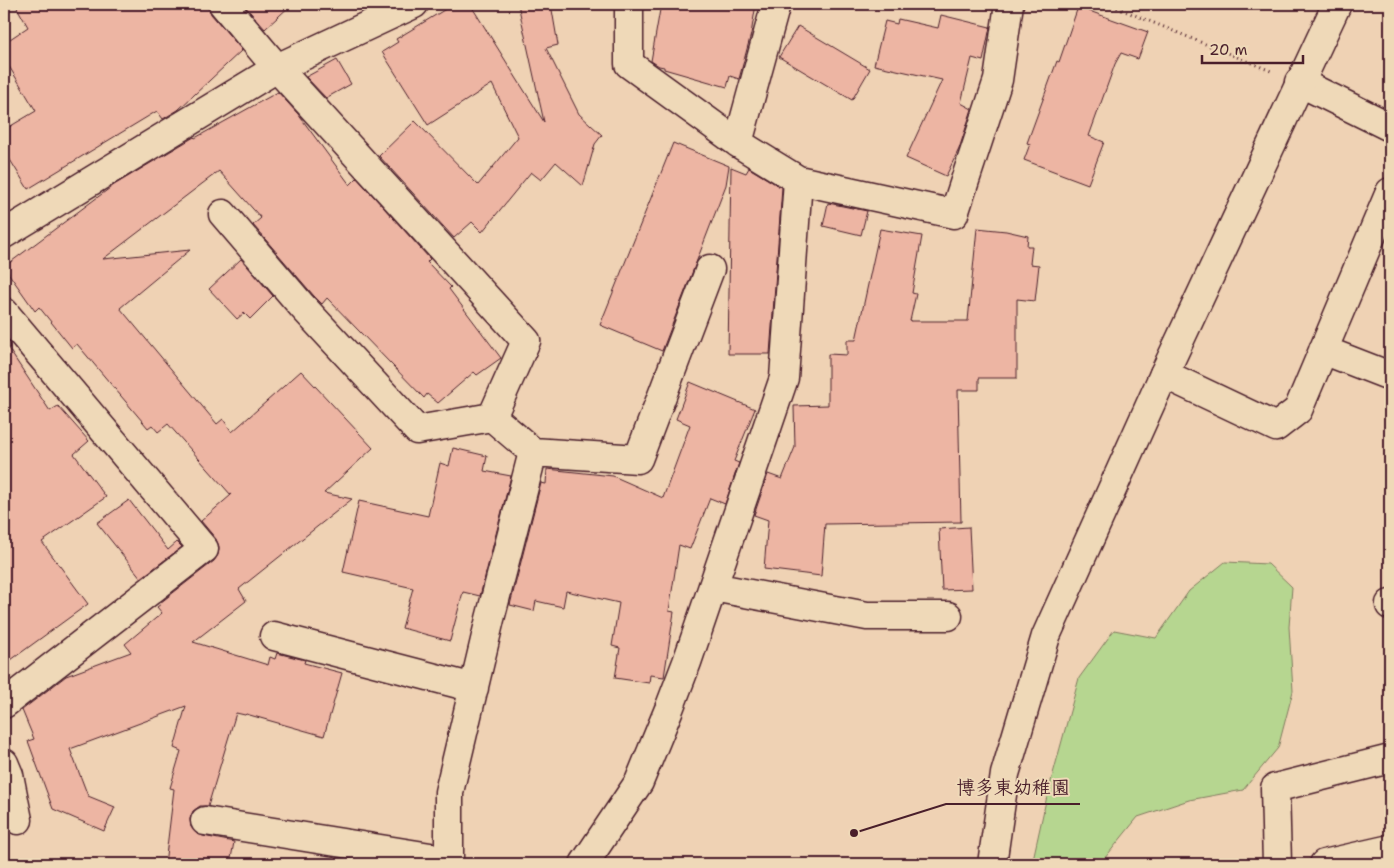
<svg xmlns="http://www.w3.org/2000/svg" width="1394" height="868" font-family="'Shantell Sans','Klee One',sans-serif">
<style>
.green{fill:#b6d690;stroke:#807a5e}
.building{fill:#edb5a3;stroke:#4a1f2b}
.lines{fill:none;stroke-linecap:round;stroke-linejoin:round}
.street-casing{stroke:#4a1f2b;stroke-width:31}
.secondary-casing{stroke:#4a1f2b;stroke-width:31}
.path{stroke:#4a1f2b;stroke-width:3;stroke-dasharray:1 4;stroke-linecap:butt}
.street{stroke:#efd9b8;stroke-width:28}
.secondary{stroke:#efd9b8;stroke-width:28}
.leader{fill:none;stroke:#4a1f2b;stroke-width:2}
.callout-dot{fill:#4a1f2b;stroke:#efd9b8;stroke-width:2}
.callout-label{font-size:19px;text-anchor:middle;font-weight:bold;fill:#4a1f2b;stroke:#efd9b8;stroke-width:4;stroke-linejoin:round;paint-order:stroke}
</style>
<rect width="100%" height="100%" fill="#efd2b4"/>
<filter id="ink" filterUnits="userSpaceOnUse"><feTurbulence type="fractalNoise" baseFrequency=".02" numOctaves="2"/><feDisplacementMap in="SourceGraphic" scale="10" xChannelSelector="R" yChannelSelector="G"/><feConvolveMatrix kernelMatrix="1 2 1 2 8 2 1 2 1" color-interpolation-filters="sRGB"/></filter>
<g filter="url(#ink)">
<path class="green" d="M1225,562l43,2 24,23 -3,40 4,64 -15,57 -35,42 -54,10 -51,17 -38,47h-68l15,-68 32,-118 35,-48 42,8 33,-47z"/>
<path class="building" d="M15,4h193l3,10 31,36 -64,60 -15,9 -6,-8 -129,78 -24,-39v-20l32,-19 -32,-53v-15l24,-16z
M243,4h49l-27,25z
M454,4h16l74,118 -26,-118h33l7,41 -12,3 33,66 23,21 -7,9 -12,42 -27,-24 -15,18 -10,-8 -49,60 -10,-10 -18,16 -75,-82 36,-35 63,64 40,-48 -26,-53 -64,41 -46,-73 16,-10 -2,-3z
M661,4h95l-5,30 -12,45 -9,-3 -3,11 -63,-18v-2l-5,-1 -8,-5z
M1078,7l70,25 -10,27 -17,-6 -6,11 -26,72 15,6 -16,42 -64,-24 6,-16 -3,-1 30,-82 2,1z
M941,15l49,12 -7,34 -11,-3 -11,45 11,6 -13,40 -13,27 -40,-18 36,-78 -68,-15 11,-44 12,3 1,-5 40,9z
M798,26l72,43 -18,31 -73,-43z
M337,60l14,24 -25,14 -20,-21z
M278,92l20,22 52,71 7,-7 73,81 -3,3 24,25 -2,2 52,69 -24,17 -3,-3 -36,31 -11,-9 -3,4 -97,-100 -5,6 -8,-8 -61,-71 8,-7 -42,-47 -116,88 87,-9 -70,58 97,116 6,-5 9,13 69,-61 72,77 -49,45 28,6 -113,90 7,12 -53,41 75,23 2,-8 5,2 2,-6 28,7 -1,3 38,10 -18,63 -78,-22 -1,1 -9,-2 -28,93h-8l-7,5 -3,8 1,8 5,6 7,3 31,6 -4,22h-65l9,-75 -4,-1 11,-37 -7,-3 12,-42 -116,43 18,47 27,11 -11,24 -51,-22 -25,-68 6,-2 -12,-29 44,-34 65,-24 -6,-8 37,-31 -5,-6 4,-3 -1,-1 54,-42 4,-6 1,-8 -3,-8 -15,-18 30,-26 -63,-71 -10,8 -6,-7 -4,3 -71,-84 -5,4 -33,-41 -4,4 -31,-44 110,-82 80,-48 1,1z
M673,143l56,23 -3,19 -64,166 -62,-26z
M731,167l15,6 3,-5 33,20 -12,166h-42z
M828,203l39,8 -6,24 -38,-9z
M977,228l29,3 22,5 -1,10h5l-2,18 9,1 -4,36 -18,-2v79h-38v12h-21l3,132 -136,2 -4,52 -57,-7 4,-49 -14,-5 14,-41 14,5 13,-32 -1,-41 34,-1v-51l19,1v-15h9l24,-111 42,7 -10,57 4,1 -6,27h58z
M241,259l32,37 -23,23 -6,-6 -7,6 -28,-30z
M4,342l46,69 8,-5 31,35 -15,13 32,43 -64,45 46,62 -84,61z
M690,382l65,27 -21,52 5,2 -14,41 -15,-6 -20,51 -11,-4 -10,66 5,1 -10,65 -14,-2 -1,8 -34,-5 5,-30 -8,-2 7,-43 -53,-12 -3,16 -27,-6 -2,10 -24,-6 31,-122 5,1 1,-15 66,7 50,22 27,-73 -14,-6z
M453,448l34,8 -3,15 27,5 -31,120 -17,-4 -13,49 -48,-13 11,-40 -70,-16 16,-71 69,15 12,-53 9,3z
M129,500l39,50 9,-8 5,5 -41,31 -44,-55z
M969,527l3,62 -30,1 -3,-61z"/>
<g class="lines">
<defs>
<path id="street" d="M223,4l54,64 249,273 -34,76 41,35 -43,167 -41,173v72
M1299,82l91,45
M738,143l38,-139
M798,180l156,34 44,-134 11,-76
M223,214l79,92 115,124 75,-13
M4,234l273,-166 137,-64
M4,312l200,237 -200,155
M1323,350l67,26
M1164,374l112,53 22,-17 92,-218
M533,452l105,7 72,-190
M713,587l154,29h81
M1390,604v1
M274,636l200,52
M4,763l5,12 9,45
M205,821l244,39
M584,864l55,-82 30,-73 18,-47 97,-284 14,-198 -60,-37 -109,-79v-60
M1277,864l-2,-76 115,-29
M1324,864l66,-15"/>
<path id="secondary" d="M992,864l13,-90 41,-138 118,-262 173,-370"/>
</defs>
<use href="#street" class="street-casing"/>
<use href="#secondary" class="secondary-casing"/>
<path class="path" d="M1115,4v3l156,64"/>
<use href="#street" class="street"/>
<use href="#secondary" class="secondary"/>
</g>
</g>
<path class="leader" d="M854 833L946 804H1080"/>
<circle class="callout-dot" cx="854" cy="833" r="5"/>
<g class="callout-label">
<text x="1013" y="794">博多東幼稚園</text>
</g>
<rect width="1394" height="868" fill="none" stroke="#efd9b8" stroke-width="20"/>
<rect x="10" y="10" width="1374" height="848" fill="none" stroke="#4a1f2b" stroke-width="2" filter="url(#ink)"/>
<path d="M1202 55v8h101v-8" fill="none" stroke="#4a1f2b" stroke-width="2.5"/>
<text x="1209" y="55" font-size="15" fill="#4a1f2b" stroke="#efd9b8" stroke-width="4" paint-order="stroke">20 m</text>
</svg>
